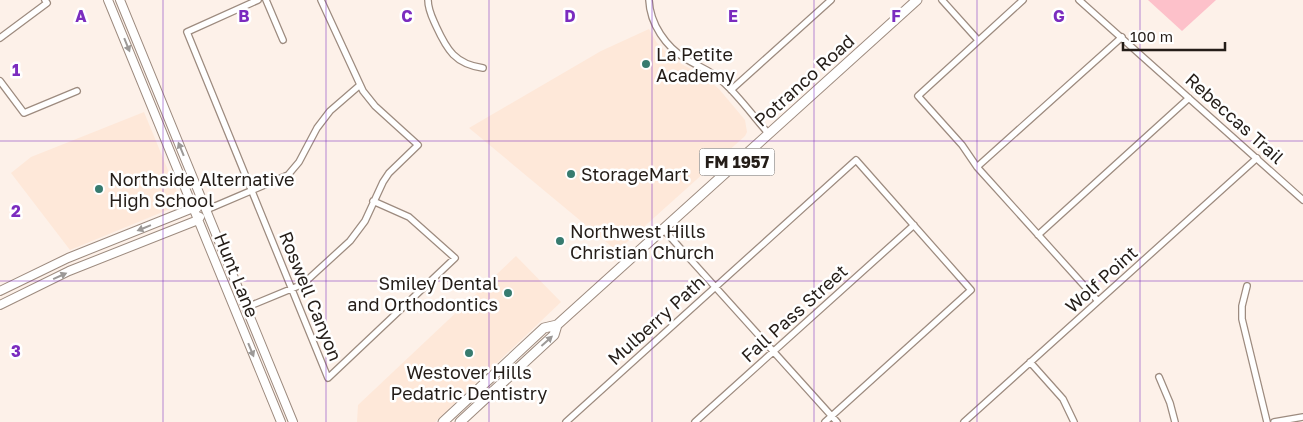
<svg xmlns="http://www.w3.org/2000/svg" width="1303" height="422" font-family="'Golos Text',sans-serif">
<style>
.built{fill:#fee8d9}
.green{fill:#fdc1ca}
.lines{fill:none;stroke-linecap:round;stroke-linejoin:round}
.street-casing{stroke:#9d8b7f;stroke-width:8}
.secondary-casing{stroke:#9d8b7f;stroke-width:10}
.primary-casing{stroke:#9d8b7f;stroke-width:11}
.street{stroke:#fff;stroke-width:5.5}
.secondary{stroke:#fff;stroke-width:8}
.primary{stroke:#fff;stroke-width:9}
.oneway{fill:#9c9997}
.grid{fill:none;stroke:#7b2cbf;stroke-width:1;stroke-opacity:0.55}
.poi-dot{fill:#377b6f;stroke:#fff;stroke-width:2}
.labels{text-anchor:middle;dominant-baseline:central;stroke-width:5;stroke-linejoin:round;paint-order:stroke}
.shield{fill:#fff;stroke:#66615d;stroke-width:1}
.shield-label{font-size:16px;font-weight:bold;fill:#241d18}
.poi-label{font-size:18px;fill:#241d18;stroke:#fff;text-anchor:start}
.street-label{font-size:18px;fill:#241d18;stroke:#fff}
.grid-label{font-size:16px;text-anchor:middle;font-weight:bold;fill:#7b2cbf;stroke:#fff;stroke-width:5;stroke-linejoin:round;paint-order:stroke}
</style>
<rect width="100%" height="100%" fill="#fdf1e9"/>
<path class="built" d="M649,29l8,14 17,17 28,15 17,14 26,31 2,12 -2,4 -128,115 -148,-123 132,-77z
M144,112l38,92 -112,46 -59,-77 20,-16z
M516,256l45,46 -126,120h-78l1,-17z"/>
<path class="green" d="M1148,0h68l-34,31z"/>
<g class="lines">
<defs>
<path id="street" d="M258,0l-71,32 141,346 127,-120 -46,-41 -36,-16
M266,0l17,40
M428,0c0,10 4,17 8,26 11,24 19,38 47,42
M649,0c1,24 17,47 37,59 13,8 26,12 36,22 17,15 31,35 46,52
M942,0l36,40
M1023,0l-105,96 44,49 15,22 121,134
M1079,0l224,200
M0,38l47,-35 -2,-3
M0,81l24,32 53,-22
M731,90l100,-90
M977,167l145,-130
M206,210l82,-35 11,-13 18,-34 13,-17 30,-26
M663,229l174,193
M1038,235l151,-137
M1247,286l-5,20v13l25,103
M245,308l58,-24 47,-43 15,-20 18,-39 6,-9 29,-28 -43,-39 -12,-15 -42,-91
M1030,362l33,37 11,23
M1159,377l11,26 5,19
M566,422l290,-262 115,130 -146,132
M695,422l219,-197
M964,422l293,-264
M1274,422l29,-5"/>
<path id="secondary" d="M108,0l173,422
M120,0l173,422
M0,291l68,-33 125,-50h4
M0,305l69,-34 129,-51 2,-3"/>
<path id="primary" d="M443,422l101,-94 13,-3 360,-325
M460,422l94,-87 3,-10"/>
</defs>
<use href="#street" class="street-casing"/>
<use href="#secondary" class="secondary-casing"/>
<use href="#primary" class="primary-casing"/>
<use href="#street" class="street"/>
<use href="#secondary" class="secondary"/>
<use href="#primary" class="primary"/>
</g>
<defs><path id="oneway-solid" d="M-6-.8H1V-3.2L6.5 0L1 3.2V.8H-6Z" transform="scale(1.25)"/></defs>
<g class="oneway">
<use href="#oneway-solid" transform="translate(127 45) rotate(68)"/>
<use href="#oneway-solid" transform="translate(181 149) rotate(-112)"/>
<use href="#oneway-solid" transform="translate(144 228) rotate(158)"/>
<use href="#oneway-solid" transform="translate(60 276) rotate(-24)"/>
<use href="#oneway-solid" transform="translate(547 341) rotate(-42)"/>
<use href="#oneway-solid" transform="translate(251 350) rotate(68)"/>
</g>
<path class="grid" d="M163,0v422M326,0v422M489,0v422M652,0v422M814,0v422M977,0v422M1140,0v422M0,141h1303M0,281h1303"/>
<g class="poi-dot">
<circle cx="646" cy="64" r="5"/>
<circle cx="571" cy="174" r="5"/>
<circle cx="99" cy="189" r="5"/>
<circle cx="560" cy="241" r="5"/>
<circle cx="508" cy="293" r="5"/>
<circle cx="469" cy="353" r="5"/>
</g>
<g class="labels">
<rect class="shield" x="699.5" y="148.5" width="75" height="27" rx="4"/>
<g class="shield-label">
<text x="737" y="162">FM 1957</text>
</g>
<g class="poi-label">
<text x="656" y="54">La Petite<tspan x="656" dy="21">Academy</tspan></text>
<text x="581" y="174">StorageMart</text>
<text x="109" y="179">Northside Alternative<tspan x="109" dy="21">High School</tspan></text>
<text x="570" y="231">Northwest Hills<tspan x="570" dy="21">Christian Church</tspan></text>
<text x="498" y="283" text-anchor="end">Smiley Dental<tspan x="498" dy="21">and Orthodontics</tspan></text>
<text x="469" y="372" text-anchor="middle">Westover Hills<tspan x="469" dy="21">Pedatric Dentistry</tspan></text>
</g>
<g class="street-label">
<text transform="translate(804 80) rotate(-42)">Potranco Road</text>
<text transform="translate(1235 118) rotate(42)">Rebeccas Trail</text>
<text transform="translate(237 275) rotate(68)">Hunt Lane</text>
<text transform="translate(1101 279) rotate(-42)">Wolf Point</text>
<text transform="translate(311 296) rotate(68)">Roswell Canyon</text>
<text transform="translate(794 313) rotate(-42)">Fall Pass Street</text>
<text transform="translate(656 320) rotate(-42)">Mulberry Path</text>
</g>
</g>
<g class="grid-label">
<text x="81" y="22">A</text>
<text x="244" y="22">B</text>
<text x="407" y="22">C</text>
<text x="570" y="22">D</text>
<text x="733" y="22">E</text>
<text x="896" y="22">F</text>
<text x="1059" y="22">G</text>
<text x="16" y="76">1</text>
<text x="16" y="217">2</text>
<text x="16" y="357">3</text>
</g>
<path d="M1123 42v8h102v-8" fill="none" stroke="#241d18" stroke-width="2.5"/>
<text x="1130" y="42" font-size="15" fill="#241d18" stroke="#ffffff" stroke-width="4" paint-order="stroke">100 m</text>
</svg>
